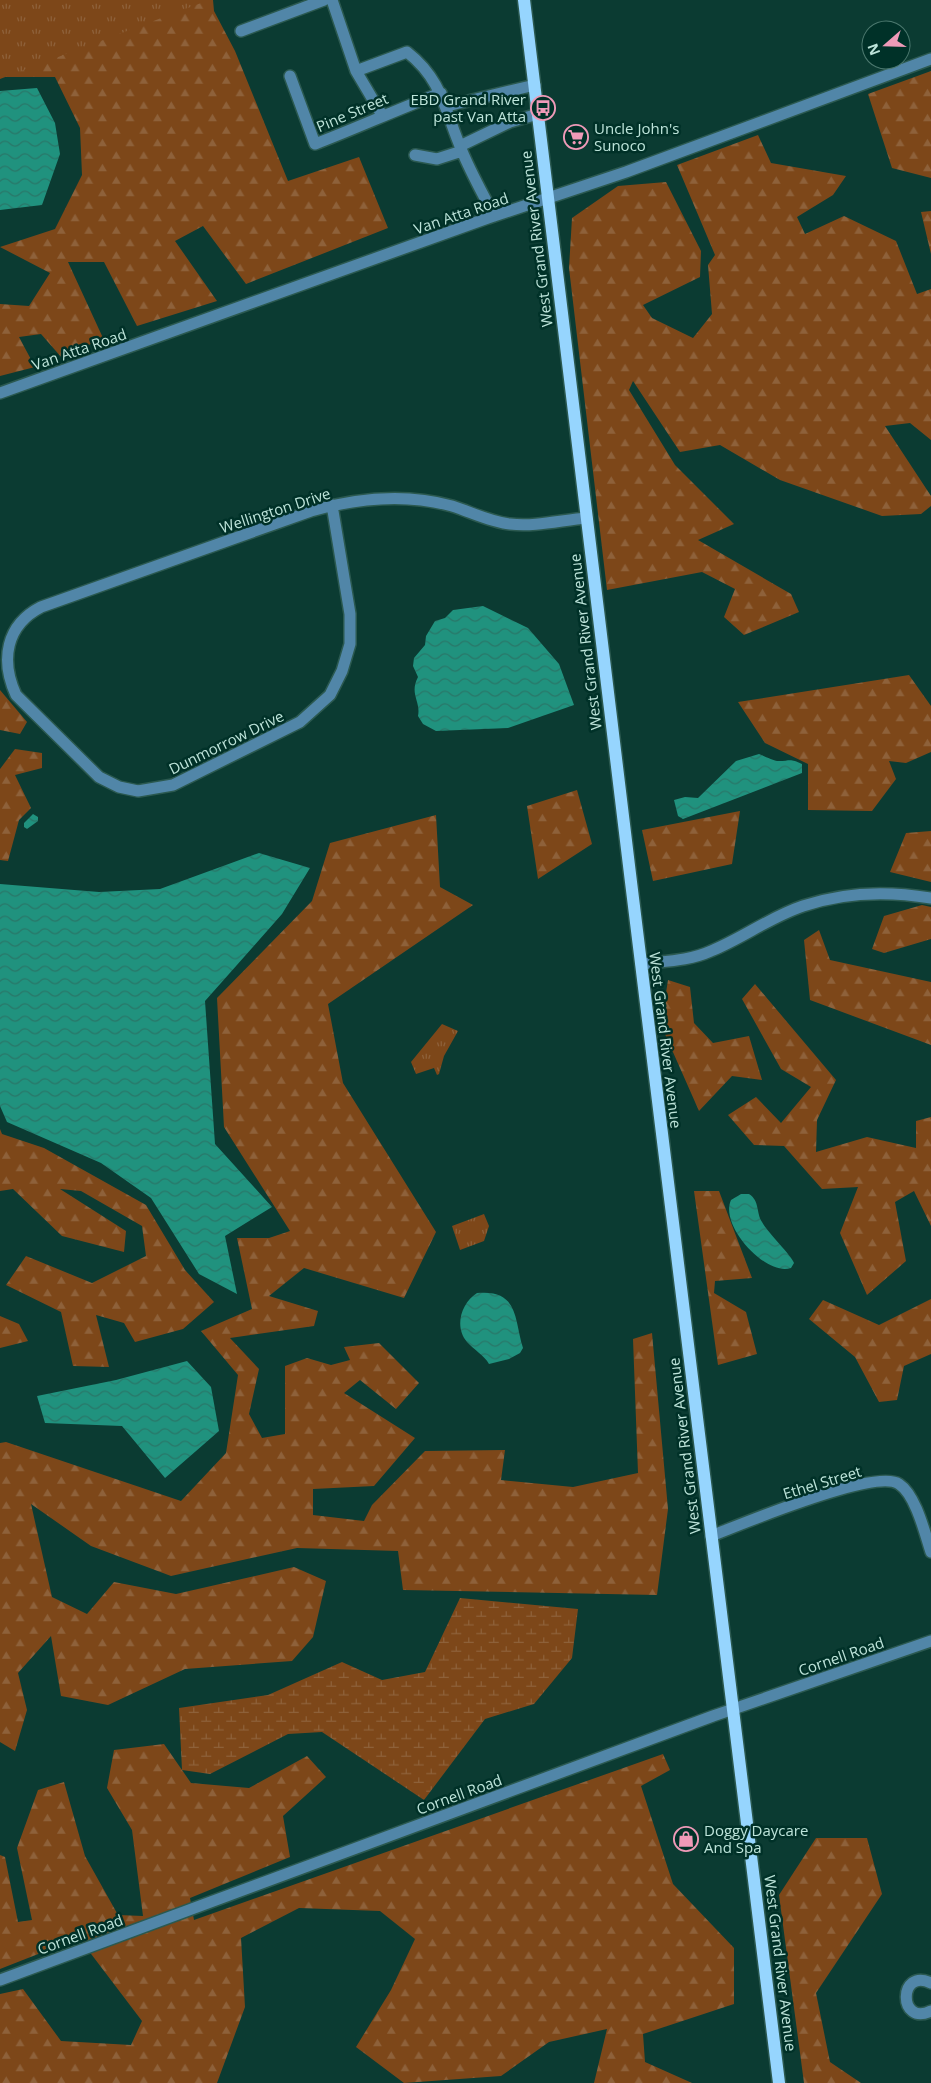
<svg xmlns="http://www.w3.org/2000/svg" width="931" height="2083" font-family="'Open Sans',sans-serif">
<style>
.forest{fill:url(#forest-firs)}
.wetland{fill:url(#wetland-marsh)}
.park{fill:url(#park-tufts)}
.water{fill:url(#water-waves)}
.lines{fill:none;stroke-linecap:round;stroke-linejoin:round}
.minor-casing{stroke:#2b5950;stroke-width:14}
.major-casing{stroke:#2b5950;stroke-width:15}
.minor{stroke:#5186a8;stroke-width:11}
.major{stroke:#96d5fe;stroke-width:12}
.labels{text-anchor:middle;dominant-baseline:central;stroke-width:5;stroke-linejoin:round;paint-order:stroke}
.poi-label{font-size:15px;fill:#bde4da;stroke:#003128;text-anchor:start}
.street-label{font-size:15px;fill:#bde4da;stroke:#003128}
</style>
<defs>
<pattern id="forest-firs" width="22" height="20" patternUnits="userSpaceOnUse" patternTransform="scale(1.25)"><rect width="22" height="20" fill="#7d4719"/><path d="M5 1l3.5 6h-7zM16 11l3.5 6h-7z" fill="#8e613a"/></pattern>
<pattern id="wetland-marsh" width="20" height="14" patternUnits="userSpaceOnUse" patternTransform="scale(1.25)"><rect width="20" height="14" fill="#7d4719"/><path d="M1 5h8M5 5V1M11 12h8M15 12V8" fill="none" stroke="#8e613a"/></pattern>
<pattern id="park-tufts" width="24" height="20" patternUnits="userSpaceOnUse" patternTransform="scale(1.25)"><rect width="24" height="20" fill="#7d4719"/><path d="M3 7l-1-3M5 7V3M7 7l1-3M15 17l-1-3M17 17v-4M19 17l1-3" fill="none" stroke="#8e613a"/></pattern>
<pattern id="water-waves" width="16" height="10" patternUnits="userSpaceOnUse" patternTransform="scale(1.25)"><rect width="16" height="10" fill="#20927e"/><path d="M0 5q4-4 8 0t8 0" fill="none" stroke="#297769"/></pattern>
</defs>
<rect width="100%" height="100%" fill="#0b3b32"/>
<path class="forest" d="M0,0h213l1,11 21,40 53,130 71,-24 29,71 -142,56 -43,-58 -28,15 42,60 -80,25 -33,-64h-36l35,76 -41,20 -21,-24 -22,3 16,30 -35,9v-72l29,2 21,-33 -50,-26 55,-18 27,-54 -2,-47 -25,-51h-55z
M931,71v107l-39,-10 -24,-74z
M758,135l13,28 75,13 -13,19 -36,22 8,17 39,-18 52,25 21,53 14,-5v151l-21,-17 -25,3 46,70v10l-10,8 -39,2 -102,-36 -60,-35 -40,7 -47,-71 -4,9 46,75 59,59 -36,16 93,54 8,18 -55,23 -20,-18 11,-28 -33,-17 -95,18 -38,-322 3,-50 46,-32 48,-4 35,69 -1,26 -57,28 9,13 41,20 19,-24 -4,-49 7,-10 -38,-90z
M931,211v43l-10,-42z
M909,675l22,31v46l-25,11 -17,-2 7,18 -24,32 -64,-1v-46l-43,-21 -27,-41z
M0,690l27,32 -7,12 -20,-4z
M15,749l27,4v15l-27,7 16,33 -12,12 -11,41 -8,-1v-91z
M577,790l15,54 -54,35 -11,-73z
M740,811l-8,53 -79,17 -11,-51z
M436,815l4,72 33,18 -145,99 15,79 93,149 -32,66 -100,-30 -35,28 49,15 -4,15 -84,12 29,31 -10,45 13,24 23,-4v-68l22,-8 24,7 19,-5 -6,-13 35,-4 40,40 -23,26 -36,-29 -16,13 71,45 -41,48 -61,3v26l51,6 8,-16 53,-54 80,-1 -4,30 72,7 65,-14 -5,-134 19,-6 16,176 -11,86 -254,-5 -5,-39 -101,-3 -126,28 -80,-30 -60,-42 21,93 35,17 27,-32 62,12 118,-27 32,14 -13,56 -21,24 -107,8 -77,36 -47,-9 -10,-60 -33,37 9,37 -12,41 -15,-9v-299l6,-1 175,59 45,-48 12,-78 -37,-44 51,-22 -15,-71h32l21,-7 -66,-104 -7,-129 95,-97 18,-58z
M931,831v51l-41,-10 16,-39z
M922,905l9,2v32l-47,14 -12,-4 12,-33z
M819,930l11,30 101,22v63l-121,-45 -6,-60z
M668,980l22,7 4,36 19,20 36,-7 13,44 -30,-4 -33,35 -38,-86z
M755,984l81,96 -19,40 -1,32 51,-15 49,11v-27l15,-4v109l-17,-35 -19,11 11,59 -39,34 -27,-62 18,-46 -36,2 -38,-43 -30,-1 -26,-30 28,-18 25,26 30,-36 -30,-18 -39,-70z
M0,1129l2,5 42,14 102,57 39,65 29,32 -31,27 -48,13 -11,-19 -28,-8 13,52 -36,-1 -12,-54 -55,-27 20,-29 66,27 54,-27 -4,-30 -61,-35 -21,-2 66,42 -2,21 -62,-16 -49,-47 -13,2z
M694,1191h25l33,87 -37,3 -1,12 32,19 11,42 -39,11z
M931,1299v55l-27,12 -7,34 -18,2 -24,-45 -46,-38 14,-19 56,25z
M0,1316l19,8 9,17 -28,7z
M164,1744l27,39 58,5 58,-32 19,21 -43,39 7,41 -100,41 4,22 469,-166 7,16 -29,16 32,98 61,64v56l-91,30 2,28 47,21h-98l13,-54 -58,13 -48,34 -97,7 -48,-36 35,-57 24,-51 -35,-28 -81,-3 -58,30 4,69 -28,76h-217v-89l23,-5 38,52 70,4 11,-24 -63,-83 -79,31v-114l5,2 13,65 14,-2 -15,-72 21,-58 26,-8 21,74 33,59 25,1 -11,-86 -25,-42 7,-38z
M816,1838h51l15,56 -66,99 14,69 31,21h-57l-25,-188z"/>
<path class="wetland" d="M460,1598l118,11 -6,49 -38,46 -49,15 -61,81 -102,-68 -34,2 -78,40 -28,-4 -3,-62 89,-13 74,-33 40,18 43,-8z"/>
<path class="park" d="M0,0h209l-209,79z
M442,1024l16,7 -14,25 -5,18 -2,1 -3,-7 -18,6 -5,-12z
M484,1214l5,12 -5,15 -24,9 -8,-24z"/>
<path class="water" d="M37,88l18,35 5,31 -18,51 -42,5v-119z
M483,606l45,22 31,36 15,41 -66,23 -72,3 -13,-7 -5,-8c3,-15 -9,-22 0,-39l-5,-11 1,-8 11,-13 1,-9 9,-15 10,-3 8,-8z
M759,754c6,2 14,7 20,7 11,0 11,-3 23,3v9l-119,46 -5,-3 -4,-16 11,-3 13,1 38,-37z
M33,814l5,3v4l-11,8 -3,-2v-4z
M259,853l51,15 -28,46 -77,87 10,143 57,63 -47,29 12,58 -38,-20 -48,-76 -50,-35 -94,-41 -7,-16v-222l99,8 61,-3z
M741,1194h8c11,7 7,19 13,28 6,11 30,34 32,41l-3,5c-24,9 -72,-42 -60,-68z
M477,1293c42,-4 37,26 46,55l-3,5 -11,6 -20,5c-5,-9 -15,-14 -22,-22 -13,-15 -6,-39 10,-49z
M187,1361l24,26 8,44 -54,47 -43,-52 -77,-3 -8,-27 79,-16z"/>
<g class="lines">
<defs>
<path id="minor" d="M332,0l24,71 26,44
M241,31l83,-31
M356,71l51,-19c36,28 38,60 55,99 9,22 21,43 32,65
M290,76l25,68c42,-16 83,-35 126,-51
M447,106l88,-21
M460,146l50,-24 28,-8
M415,155l22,4 25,-8
M0,393l488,-175 138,-46 305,-113
M332,505l18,109v30l-8,27 -12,24 -30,27 -127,63 -35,6 -19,-4 -20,-10 -83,-82c-16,-35 -10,-70 25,-88l270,-96c46,-13 94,-18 141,-5 19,6 38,16 58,18 25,3 52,-4 77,-6
M641,964c24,-3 48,-3 70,-13 32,-13 59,-34 92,-45 41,-14 86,-15 128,-8
M711,1536c31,-12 164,-68 188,-52 17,11 26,50 32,68
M0,1980l713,-264 218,-75
M931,1983c-33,-16 -33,44 0,28"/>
<path id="major" d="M524,0l107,882 148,1201"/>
</defs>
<use href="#minor" class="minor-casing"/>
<use href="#major" class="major-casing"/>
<use href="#minor" class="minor"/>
<use href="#major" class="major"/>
</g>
<defs>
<symbol id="bus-ring" viewBox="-11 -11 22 22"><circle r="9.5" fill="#003128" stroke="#ef9ab8" stroke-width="1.5"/><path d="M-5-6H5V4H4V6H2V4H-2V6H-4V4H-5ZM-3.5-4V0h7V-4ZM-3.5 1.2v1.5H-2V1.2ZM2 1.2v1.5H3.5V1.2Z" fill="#ef9ab8"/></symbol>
<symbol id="supermarket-ring" viewBox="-11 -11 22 22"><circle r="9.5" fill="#003128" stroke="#ef9ab8" stroke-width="1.5"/><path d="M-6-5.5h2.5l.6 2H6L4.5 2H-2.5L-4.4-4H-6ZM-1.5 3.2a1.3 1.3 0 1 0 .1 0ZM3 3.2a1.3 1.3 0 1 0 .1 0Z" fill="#ef9ab8"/></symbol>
<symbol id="shop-ring" viewBox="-11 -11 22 22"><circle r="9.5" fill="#003128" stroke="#ef9ab8" stroke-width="1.5"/><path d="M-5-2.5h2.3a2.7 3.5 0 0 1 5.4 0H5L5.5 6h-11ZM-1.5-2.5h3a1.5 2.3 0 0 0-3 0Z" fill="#ef9ab8"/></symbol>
</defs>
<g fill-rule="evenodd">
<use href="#bus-ring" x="529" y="94" width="28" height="28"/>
<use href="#supermarket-ring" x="562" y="123" width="28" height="28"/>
<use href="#shop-ring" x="672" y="1825" width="28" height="28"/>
</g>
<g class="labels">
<g class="poi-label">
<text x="526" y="99" text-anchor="end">EBD Grand River<tspan x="526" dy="17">past Van Atta</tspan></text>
<text x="594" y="128">Uncle John's<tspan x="594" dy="17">Sunoco</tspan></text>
<text x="704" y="1830">Doggy Daycare<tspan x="704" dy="17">And Spa</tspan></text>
</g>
<g class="street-label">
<text transform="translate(352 112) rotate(-23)">Pine Street</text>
<text transform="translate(461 213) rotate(-19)">Van Atta Road</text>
<text transform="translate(536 239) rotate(-97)">West Grand River Avenue</text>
<text transform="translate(79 349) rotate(-19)">Van Atta Road</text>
<text transform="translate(275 510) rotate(-18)">Wellington Drive</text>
<text transform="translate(585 642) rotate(-97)">West Grand River Avenue</text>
<text transform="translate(226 742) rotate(-26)">Dunmorrow Drive</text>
<text transform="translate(666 1040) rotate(83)">West Grand River Avenue</text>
<text transform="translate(684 1446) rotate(-97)">West Grand River Avenue</text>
<text transform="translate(822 1482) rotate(-17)">Ethel Street</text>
<text transform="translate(841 1656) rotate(-19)">Cornell Road</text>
<text transform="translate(459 1794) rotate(-20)">Cornell Road</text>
<text transform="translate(80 1934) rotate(-20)">Cornell Road</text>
<text transform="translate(781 1963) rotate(83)">West Grand River Avenue</text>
</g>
</g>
<g transform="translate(886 45) rotate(250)"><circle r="24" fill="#003128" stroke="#4c796f"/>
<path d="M0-4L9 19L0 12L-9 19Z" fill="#ef9ab8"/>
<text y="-8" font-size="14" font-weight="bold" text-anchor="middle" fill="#bde4da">N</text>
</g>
</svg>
